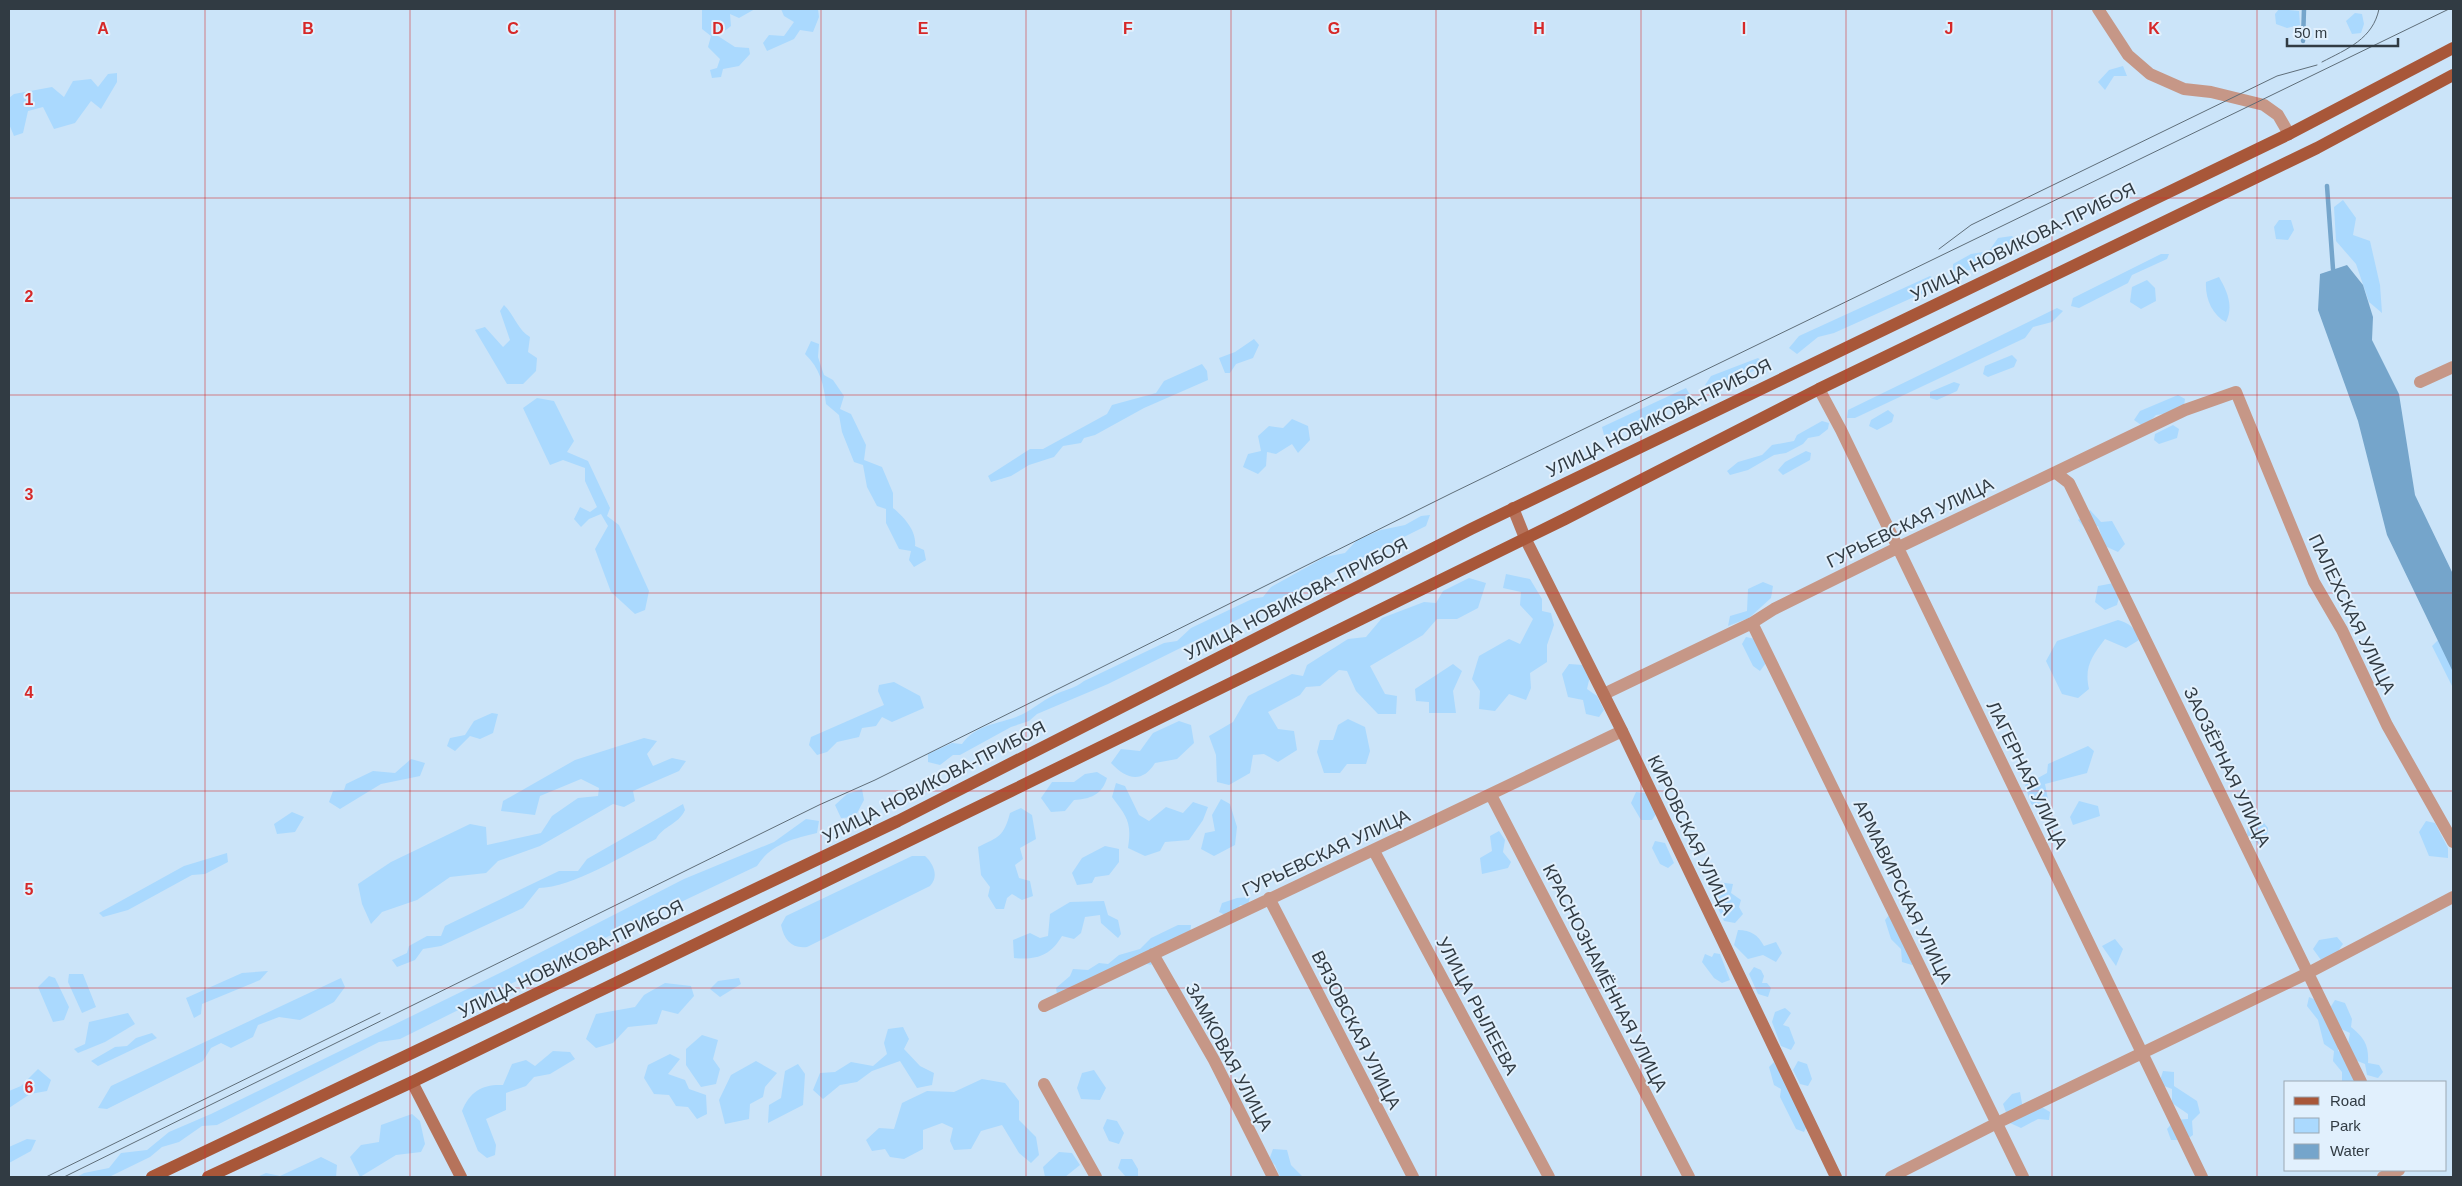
<svg xmlns="http://www.w3.org/2000/svg" width="2462" height="1186" font-family="Arial,sans-serif">
<style>
.green{fill:#aad9fe}
.water{fill:#75a5cb}
.lines{fill:none;stroke-linecap:round;stroke-linejoin:round}
.stream{stroke:#75a5cb;stroke-width:4.5}
.street{stroke:#c69787;stroke-width:12}
.secondary{stroke:#b6735b;stroke-width:12}
.primary{stroke:#a85739;stroke-width:12}
.tram{stroke:#5f6e79;stroke-width:1}
.grid{fill:none;stroke:#d62828;stroke-width:1;stroke-opacity:0.55}
.labels{text-anchor:middle;dominant-baseline:central;stroke-width:4;stroke-linejoin:round;paint-order:stroke}
.street-label{font-size:18px;fill:#313b43;stroke:#e1f0fd}
.grid-label{font-size:16px;text-anchor:middle;font-weight:bold;fill:#d62828;stroke:#e1f0fd;stroke-width:4;stroke-linejoin:round;paint-order:stroke}
</style>
<rect width="100%" height="100%" fill="#cbe4f9"/>
<path class="green" d="M702,9h53l-16,9 -9,-4 1,12 -13,10 17,11 14,1 1,6 -11,12 -16,3 -2,8 -9,1 -2,-8 7,-2 3,-9 -12,-12 3,-11 -9,-7z
M781,9h37l1,8 -6,15 -13,-2 -6,9 -27,12 -4,-8 6,-8 15,1 10,-14 -10,-6z
M2279,9l20,2 1,14 -13,3 -11,-4 -1,-10z
M2355,13l7,1 2,10 -3,9 -9,1 -6,-13z
M2123,66l4,10h-13l-9,14 -7,-8 11,-12z
M117,73v9l-16,27 -10,-8 -16,22 -21,6 -11,-22 -15,4 -5,22 -9,3 -5,-12v-26l5,-4 38,-7 12,10 9,-16 18,-2 7,8 10,-13z
M2343,200l13,18 -3,17 17,6 10,44 2,28 -13,-11 -13,-38 -20,-23 -2,-34z
M2279,220h12l3,10 -6,10 -12,-1 -2,-12z
M2012,236l4,4 -3,9 -16,7 -11,-1 -16,15 -17,1v-7l18,-10 18,-3 9,-13z
M2161,254h8l-2,5 -35,16 -4,8 -49,25 -8,-2 2,-8z
M1930,276l6,3 -2,9 -100,45 -16,4 -21,17 -8,-6 10,-12z
M2219,277c8,14 15,29 7,45 -14,-7 -21,-24 -20,-40z
M2147,280l8,8 1,13 -15,8 -11,-7 2,-15z
M504,305c11,11 13,24 26,32l-2,15 9,6 -1,13 -13,13h-16l-32,-54 10,-3 18,20 7,-7 -10,-29z
M2057,308l6,3 -11,11 -19,5 -8,11 -170,80h-8l1,-8z
M1254,339l5,6 -6,13 -17,6 -6,9h-5l-6,-15 16,-6z
M811,341l8,3 -1,13 6,18 9,5 11,16 -4,13 11,5 15,31 -2,15 18,7 11,26v15c11,9 24,23 22,38l9,4 2,10 -12,7 -5,-7 2,-9 -12,-2 -13,-26v-14l-9,-3 -10,-19 -4,-22 -9,-3 -12,-30 -3,-17 -13,-11c-2,-19 -6,-36 -21,-50z
M2012,355l5,5 -3,7 -26,10 -5,-3 2,-8z
M1758,358l5,4 -3,6 -48,22 -7,-5 6,-9z
M1202,364l5,7 1,9 -64,28 -49,27 -11,3 -3,5 -18,3 -9,11 -25,8 -18,11 -20,6 -3,-6 42,-27h13l64,-35 5,-9 44,-12 8,-12z
M1954,382l6,2 -3,7 -20,9 -7,-2v-6z
M1686,388l4,7 -3,7 -73,31 -10,2 -2,-8z
M2178,395l7,4 -1,7 -13,7 -15,2 -12,12 -10,-7 6,-9z
M537,398l17,3 20,40 -7,11 21,9 22,47 -3,8 12,9 30,66 -4,19 -10,4 -24,-22 -16,-43 13,-23 -7,-12 -12,5 -8,8 -7,-8 6,-12 10,5 7,-5 -12,-26v-13l-22,-8 -13,5 -27,-57z
M1888,410l6,5 -2,7 -15,8 -8,-4 2,-6z
M1292,419l16,7 2,14 -12,13 -6,-9 -16,10 -9,-2 -1,14 -8,8 -15,-7 5,-13 13,-3 -3,-15 11,-10 14,2z
M1822,421l7,2 -1,6 -9,7 -11,2 -5,6 -17,9 -12,2 -26,15 -18,5 -3,-4 11,-9 24,-7 10,-10 22,-4 3,-6z
M2173,425l6,4 -2,9 -18,6 -5,-4 1,-6z
M1806,451l5,2 -1,7 -27,15 -5,-5 7,-8z
M2090,510l11,12 11,-1 13,23 -7,8 -13,-6 -7,-20 -12,4 -8,-10z
M1430,515l-4,11 -318,158 -71,30 -8,7 -18,6 -51,28h-7l-13,10 -12,-3v-8l24,-11 10,1c14,-21 40,-20 61,-30 10,-5 19,-13 29,-18 11,-6 22,-7 32,-15l80,-38 13,-2 14,-13 61,-29 11,-2 8,-10 54,-30 20,-4 12,-13 24,-10 24,-5 16,-9z
M1506,574l24,5 12,20v12l9,2 3,12 -7,20v17l-17,11 1,15 -5,12 -17,-6 -14,17 -16,-2 1,-18 -8,-12 7,-23 30,-17 11,5 13,-25 -13,-14 1,-13 -18,-4z
M1469,578l17,5 -8,25 -21,11h-20l-14,16 -53,31 15,28 12,2 -1,18h-18l-22,-23 -9,-20 -8,-1 -19,16 -14,1 -6,8 -32,17 10,17 16,2 3,19 -19,12 -14,-8 -11,1 -3,18 -21,12 -12,-3 -1,-27 -7,-19 24,-14 15,-26 44,-22 11,2 4,-11 41,-26 18,-2 16,-19 42,-16 12,1 7,-12z
M1763,582l10,4 -2,12 -22,20 -21,8 2,-10 17,-5 1,-22z
M2114,583l6,11 -3,11 -12,5 -10,-8 3,-16z
M2118,620c11,3 18,8 21,20l-13,8 -21,-9c-13,17 -21,28 -16,50l-11,9 -16,-4 -16,-33 11,-20z
M1746,637l10,2 10,24 -6,8 -7,-5 -11,-22z
M2439,639l14,18v31l-21,-42z
M1453,664l9,7 -9,20 3,22h-27v-11l-13,-1 -1,-12z
M1569,664l14,1 7,11 -3,13 10,7 7,14 -5,7 -13,-3 -3,-14 -15,-3 -6,-23z
M894,682l26,14 4,12 -32,14 -10,-5 -6,9 -14,2 -3,9 -22,5 -10,10 -10,3 -8,-10 2,-8 73,-32 -6,-14 1,-6z
M492,713l6,1 -5,19 -13,6 -10,-3 -15,15 -8,-5 3,-8 15,-3 9,-14z
M1348,719l17,8 5,24 -4,13h-19l-7,9h-16l-7,-21 3,-12h13l5,-15z
M1179,721l12,4 3,18 -17,16 -22,4c-13,21 -29,16 -44,0l10,-14 19,2 13,-18z
M644,738l13,3 -10,13 6,12 19,-8 14,3 -7,10 -46,20 2,10 -11,6 -11,-3 -73,42 -42,15 -12,12 -36,4 -33,23 -35,12 -11,12 -9,-20 -4,-20 33,-22 79,-38 16,3 1,18 54,-12 11,-17 26,-18 20,-2 1,-8 -18,-9 -41,17 -5,19 -34,-4 2,-10 72,-41z
M2088,746l6,5 -7,22 -42,11 3,15 -8,10 -9,-5 -6,-19 22,-12 1,-9z
M411,759l14,4 -5,13 -39,8 -41,25 -11,-7 4,-11 11,-1 2,-6 27,-13 22,2z
M1097,772l10,6c-5,17 -17,21 -33,22l-9,11 -14,1 -10,-14 11,-16h22l11,-8z
M1116,783l9,3 14,29 10,6 17,-14 17,6 10,-11 15,5 -5,13 -14,20 -24,2 -5,9 -15,5 -17,-8c4,-26 -1,-31 -16,-51z
M862,789l2,11 -9,17 -14,1 -6,-13 12,-11z
M1636,792l11,1 9,21 -4,6h-11l-10,-17z
M1221,799l9,5 7,23 -2,18 -21,11 -13,-7 4,-16 10,-2 -3,-16z
M2079,801l19,5 2,10 -27,9 -3,-8z
M683,804l2,6c-7,15 -21,15 -29,29 -30,15 -85,49 -117,49l-16,20 -82,38 -18,3 -8,11 -18,7 -5,-7 15,-7 2,-7 18,-10h14l4,-10 114,-55h19l9,-12z
M1021,808l11,7 4,24 -16,9 3,11 -8,6 4,13 11,3 3,15 -11,4 -10,-6 -5,4 -3,11h-8l-8,-13 2,-9 -9,-12 -3,-28c21,-10 26,-11 32,-34z
M292,812l12,5 -9,15 -18,2 -3,-10z
M2260,818l8,10 -2,13 -7,3 -12,-9 1,-14z
M806,819l13,2 -2,12c-25,6 -46,11 -60,33l-186,88 -171,85 -21,3 -162,83 -15,1 -23,16 -17,5 -12,10 -41,20h-32l7,-4 25,-5 12,-15 26,-3 22,-18 42,-18 297,-145 176,-90 90,-37z
M2426,821l9,2 13,25v10l-19,-2 -10,-24z
M1499,831l6,9 -2,12 8,10 -3,6 -26,6 -2,-16 12,-7 -2,-15z
M1655,841l10,2 9,20 -6,5 -8,-4 -8,-16z
M1105,846l14,3v13l-10,13 -14,2 -3,6 -15,2 -5,-12 10,-15z
M227,853l1,9 -23,12 -13,1 -64,35 -25,7 -4,-4 85,-47z
M912,856h13c9,8 14,21 5,30l-123,61c-15,2 -23,-7 -26,-22l5,-9z
M1717,882l16,2 -2,9 10,7 -2,7 4,7 -8,9 -11,-2 -13,-28z
M1250,897l-2,8h-8l-3,6 -10,5 -8,-4 3,-9 15,-5z
M1104,901l4,14 10,5 3,14 -3,4 -17,-15 -1,-8 -15,2 -4,16 -7,6 -12,-3c-12,20 -25,24 -48,22l-1,-18 17,-7 10,5 8,-2 2,-22 20,-12z
M1890,914l28,42 -6,9 -10,-3 -1,-13 -10,-10 -6,-19z
M1178,925h13l-1,10 -24,14 -15,16 -15,-4 -79,33 -1,-6 14,-12 3,-7 15,1 11,-7 9,1 11,-9 21,-6 11,-11z
M1738,930c13,0 20,5 26,16l12,-4 6,11 -6,9 -13,-7 -15,4 -14,-14z
M2337,937l6,7 -9,13 -13,3 -8,-11 6,-9z
M2115,939l8,10 -7,17 -14,-20z
M1714,953l6,1 10,26 -8,3 -8,-5 -12,-16 3,-8 7,3z
M1754,967l7,3 3,6 -2,7h5l4,5 -3,9 -10,-3 -9,-20z
M268,971l-8,9 -58,24 -1,10 -7,4 -8,-20 56,-25z
M69,974h14l13,33 -14,6 -14,-31z
M49,976l6,2 14,29 -5,13 -11,2 -15,-35z
M341,978l4,9 -11,15 -34,18 -21,-3 -21,8 -5,12 -22,11 -10,-5 -10,5 -8,13 -96,48 -9,-1 13,-22z
M739,978l2,6 -21,13 -10,-8 8,-8z
M665,983l26,3 3,10 -16,18 -16,-4 -5,14 -29,3 -15,16 -17,5 -10,-9 10,-25 39,-7 9,-12z
M2309,997l9,4 5,17 7,4 8,18v11l11,5 12,26h-19v-10l-9,-11 1,-10 -10,-7 -6,-24 -11,-14z
M2335,1000l10,3 7,16 -1,8c14,11 18,19 17,36l11,2 4,7 -5,6 -11,-3 -2,-11 -10,-4 -7,-16 2,-11 -13,-6 -7,-19z
M1785,1008l6,5 -8,12 6,2 6,16 -4,7 -10,-4 -9,-24 3,-10z
M128,1013l7,11 -30,18 -27,11 -4,-4 11,-5 4,-22z
M903,1027l6,12 -5,10 16,17 14,7 -2,12 -15,3 -17,-27 -28,10 -15,11 -17,3 -17,14 -10,-9 7,-17 15,-1 16,-10 22,4 14,-12 -3,-11 4,-14z
M152,1033l5,5 -59,28 -7,-5 24,-14 12,-1 9,-8z
M702,1035l16,5 -5,19 7,10 -4,15 -15,3 -15,-22v-16z
M553,1051l17,1 5,7 -25,15 -16,3 -8,9 -20,7v17l-20,9 10,26 -1,10 -8,3 -9,-7 -16,-40c8,-20 21,-27 41,-26l9,-21 14,-4 9,6z
M670,1054l10,5 -12,15 17,6 4,9 17,6 1,19 -10,5 -9,-12 -12,-1 -7,-11 -15,-1 -10,-16 4,-13z
M756,1061l21,12 -12,14 -2,10 -13,7 -1,15 -24,5 -6,-24 12,-25z
M1798,1061l9,3 5,15 -4,7 -8,-2 -7,-14z
M1774,1062l34,62 -4,8 -8,-3 -16,-32 1,-8 -7,-4 -5,-18z
M798,1064l7,10 -2,31 -35,18 1,-18 12,-7 4,-27z
M38,1069l13,11 -4,11 -17,3 -21,14v-17l12,-5z
M1094,1070l12,18 -6,12 -19,-1 -4,-11 5,-15z
M2163,1071l11,1v14l23,15 3,12 -8,8 1,14 -7,5h-15l-4,-11 8,-9 13,-1v-5l-16,-11v-14l-13,-5z
M982,1079l23,4 14,18v19l17,17 3,18 -8,8 -12,-10 -17,-28 -21,6 -10,18 -17,1 -4,-9 3,-13 -11,-5 -19,7v19l-19,10 -14,-2 -5,-8 -13,2 -6,-11 13,-12 15,1 8,-26 25,-12 27,1z
M2020,1092l3,17 17,-3 10,6 -1,8 -11,-1 -17,9 -11,-5 -7,-19 9,-10z
M412,1114l8,7 5,23 -4,8 -25,3 -36,22 -10,-20 11,-12 18,-3 2,-17z
M1107,1119l10,2 7,12 -5,11 -10,-3 -6,-13z
M27,1139l9,1 -5,11 -22,12v-16z
M1273,1149l14,1 4,15 12,12h-23l-5,-12 -6,-5z
M1059,1152l13,1 8,12 -15,12h-20l-2,-10z
M321,1157l16,8 -1,12h-79l9,-4 14,3z
M1121,1159h11l6,10v8h-12l-8,-9z"/>
<path class="water" d="M2347,265l16,20 10,32 -1,23 27,54 16,101 38,79v98l-66,-137 -29,-114 -40,-111 2,-36z"/>
<g class="lines">
<path class="stream" d="M2303,41l1,-32
M2327,186l6,83"/>
<path class="street" d="M2098,9l30,46 22,19 34,15 27,3 53,13 14,10 11,19
M2420,382l33,-15
M1819,389l22,41 361,747
M2056,473l13,10 292,599
M1752,623l271,554
M1604,694l148,-71 22,-14 123,-61 288,-138 51,-18 78,190 28,48 45,95 66,117
M1491,795l198,382
M1374,851l175,326
M1269,898l144,279
M1153,954l61,106 59,117
M1044,1006c193,-92 386,-182 578,-275
M1044,1084l52,93
M1891,1177l106,-54 311,-150 145,-76
M2383,1177l16,-7"/>
<path class="secondary" d="M1513,508l12,30 97,193 214,446
M412,1082l49,95"/>
<path class="primary" d="M152,1177l746,-356 573,-292 818,-395 164,-86
M208,1177l204,-95 599,-291 554,-272 254,-130 498,-241 136,-73"/>
<path class="tram" d="M2322,62c25,-13 51,-23 57,-53
M1939,249l32,-24 43,-21 263,-128 40,-11
M46,1177l334,-164
M64,1177l755,-372 56,-25 577,-287 997,-484"/>
</g>
<path class="grid" d="M205,9v1168M410,9v1168M615,9v1168M821,9v1168M1026,9v1168M1231,9v1168M1436,9v1168M1641,9v1168M1846,9v1168M2052,9v1168M2257,9v1168M9,198h2444M9,395h2444M9,593h2444M9,791h2444M9,988h2444"/>
<g class="labels">
<g class="street-label">
<text transform="translate(2023 242) rotate(-26)">УЛИЦА НОВИКОВА-ПРИБОЯ</text>
<text transform="translate(1659 418) rotate(-26)">УЛИЦА НОВИКОВА-ПРИБОЯ</text>
<text transform="translate(1910 523) rotate(-26)">ГУРЬЕВСКАЯ УЛИЦА</text>
<text transform="translate(1296 599) rotate(-27)">УЛИЦА НОВИКОВА-ПРИБОЯ</text>
<text transform="translate(2352 614) rotate(64)">ПАЛЕХСКАЯ УЛИЦА</text>
<text transform="translate(2227 767) rotate(64)">ЗАОЗЁРНАЯ УЛИЦА</text>
<text transform="translate(2027 775) rotate(64)">ЛАГЕРНАЯ УЛИЦА</text>
<text transform="translate(934 782) rotate(-27)">УЛИЦА НОВИКОВА-ПРИБОЯ</text>
<text transform="translate(1691 835) rotate(64)">КИРОВСКАЯ УЛИЦА</text>
<text transform="translate(1326 853) rotate(-25)">ГУРЬЕВСКАЯ УЛИЦА</text>
<text transform="translate(1903 892) rotate(64)">АРМАВИРСКАЯ УЛИЦА</text>
<text transform="translate(571 959) rotate(-26)">УЛИЦА НОВИКОВА-ПРИБОЯ</text>
<text transform="translate(1605 978) rotate(63)">КРАСНОЗНАМЁННАЯ УЛИЦА</text>
<text transform="translate(1477 1006) rotate(62)">УЛИЦА РЫЛЕЕВА</text>
<text transform="translate(1356 1030) rotate(63)">ВЯЗОВСКАЯ УЛИЦА</text>
<text transform="translate(1229 1057) rotate(62)">ЗАМКОВАЯ УЛИЦА</text>
</g>
</g>
<g class="grid-label">
<text x="103" y="34">A</text>
<text x="308" y="34">B</text>
<text x="513" y="34">C</text>
<text x="718" y="34">D</text>
<text x="923" y="34">E</text>
<text x="1128" y="34">F</text>
<text x="1334" y="34">G</text>
<text x="1539" y="34">H</text>
<text x="1744" y="34">I</text>
<text x="1949" y="34">J</text>
<text x="2154" y="34">K</text>
<text x="29" y="105">1</text>
<text x="29" y="302">2</text>
<text x="29" y="500">3</text>
<text x="29" y="698">4</text>
<text x="29" y="895">5</text>
<text x="29" y="1093">6</text>
</g>
<rect width="2462" height="1186" fill="none" stroke="#313b43" stroke-width="20"/>
<rect x="2284" y="1081" width="162" height="90" fill="#e1f0fd" stroke="#9ba8b3"/>
<rect x="2294" y="1097" width="25" height="8" fill="#a85739" stroke="#9ba8b3"/>
<text x="2330" y="1106" font-size="15" fill="#313b43">Road</text>
<rect x="2294" y="1118" width="25" height="15" fill="#aad9fe" stroke="#9ba8b3"/>
<text x="2330" y="1131" font-size="15" fill="#313b43">Park</text>
<rect x="2294" y="1144" width="25" height="15" fill="#75a5cb" stroke="#9ba8b3"/>
<text x="2330" y="1156" font-size="15" fill="#313b43">Water</text>
<path d="M2287 38v8h111v-8" fill="none" stroke="#313b43" stroke-width="2.5"/>
<text x="2294" y="38" font-size="15" fill="#313b43" stroke="#e1f0fd" stroke-width="4" paint-order="stroke">50 m</text>
</svg>
